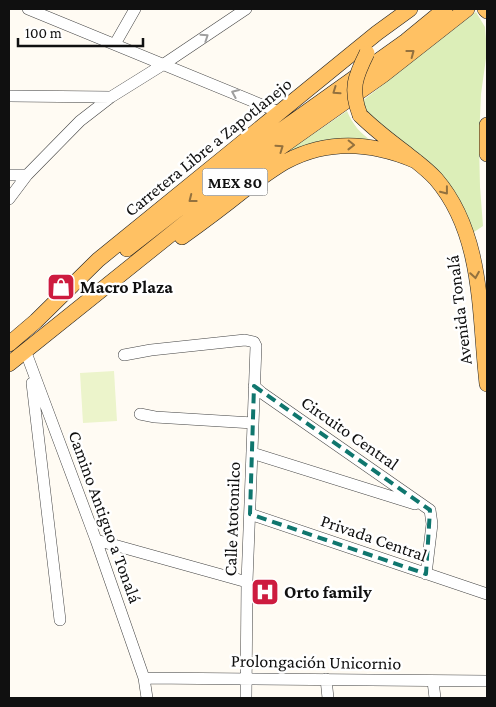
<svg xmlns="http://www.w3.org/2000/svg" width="496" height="707" font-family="'Crimson Pro',serif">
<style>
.grass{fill:#dceeb8}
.pitch{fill:#ecf4cb}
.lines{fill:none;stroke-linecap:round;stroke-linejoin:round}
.minor-casing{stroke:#434343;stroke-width:12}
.major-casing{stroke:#212121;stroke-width:16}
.minor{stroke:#fff;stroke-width:11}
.major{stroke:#ffc163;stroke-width:15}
.major-bridge-casing{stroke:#212121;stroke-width:16;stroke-linecap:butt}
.major-bridge{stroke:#ffc163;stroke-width:15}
.oneway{stroke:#9f9f9f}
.oneway2{stroke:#93713e}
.marked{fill:none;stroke:#0f766e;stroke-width:4;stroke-dasharray:10 6;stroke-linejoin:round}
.labels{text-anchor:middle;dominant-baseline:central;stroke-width:5;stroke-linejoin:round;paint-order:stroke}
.shield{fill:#fff;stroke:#585858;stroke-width:1}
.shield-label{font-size:16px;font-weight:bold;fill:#101010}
.street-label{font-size:18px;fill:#101010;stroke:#fff}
.poi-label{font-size:18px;font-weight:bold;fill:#101010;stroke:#fff;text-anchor:start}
</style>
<rect width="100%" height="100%" fill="#fffbf3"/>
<path class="grass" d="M476,12l9,15 2,24 -6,43 -2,46 1,47 3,39 -9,6c-12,-24 -23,-49 -43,-68 -22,-21 -55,-37 -70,-62z
M347,111c6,14 13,22 26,31l-84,13 -2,-3z"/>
<path class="pitch" d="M114,371l3,50 -34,2 -3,-50z"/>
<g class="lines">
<defs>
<path id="minor" d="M28,9l251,103
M115,44l20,-35
M9,96l102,1
M9,175h18
M9,199l18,-24 53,-54 31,-24 53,-33 82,-55
M25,350l71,190 48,138 3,20
M124,355l27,-5 94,-10 9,2 2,4 -9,236 -1,116
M32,383l28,237
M254,386l8,7 168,117 2,14 -6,50
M140,414l15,3 98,6
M252,453l163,51
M250,514l237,80
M96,540l151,42
M144,678l343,3
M326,679l2,19
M433,681l2,17"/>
<path id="major" d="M485,9l2,2
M360,115c15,15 31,27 47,39 10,8 21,16 29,25 48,56 43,136 51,205
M487,125v29
M182,237c21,-15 41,-30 61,-46 14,-10 29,-22 44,-30 42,-22 87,-18 129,0
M127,249l136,-106 143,-102 39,-32
M9,344l27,-23 62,-61 279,-227 33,-24
M9,364l262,-210 112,-79 84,-66"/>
</defs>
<use href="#minor" class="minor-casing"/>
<use href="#major" class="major-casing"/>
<use href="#minor" class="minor"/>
<use href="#major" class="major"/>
<defs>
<path id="major-bridge" d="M360,115c-10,-26 -5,-38 7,-62"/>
</defs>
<use href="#major-bridge" class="major-bridge-casing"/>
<use href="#major-bridge" class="major-bridge"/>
</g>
<defs><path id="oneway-chevron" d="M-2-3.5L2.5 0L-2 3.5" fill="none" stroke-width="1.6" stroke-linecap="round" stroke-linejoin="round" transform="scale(1.25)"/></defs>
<g class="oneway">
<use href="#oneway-chevron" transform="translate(205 37) rotate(-34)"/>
<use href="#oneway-chevron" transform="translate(235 93) rotate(-157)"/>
</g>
<g class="oneway2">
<use href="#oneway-chevron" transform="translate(411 53) rotate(-37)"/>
<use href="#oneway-chevron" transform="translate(336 91) rotate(145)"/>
<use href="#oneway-chevron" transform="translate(351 145) rotate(1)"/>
<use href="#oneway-chevron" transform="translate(280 148) rotate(-35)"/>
<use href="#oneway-chevron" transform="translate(445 191) rotate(52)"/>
<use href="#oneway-chevron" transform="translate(192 199) rotate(142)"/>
<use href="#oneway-chevron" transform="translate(475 275) rotate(81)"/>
</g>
<path class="marked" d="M254,386l176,124 -4,64 -176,-60z"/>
<defs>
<symbol id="shop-square" viewBox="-11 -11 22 22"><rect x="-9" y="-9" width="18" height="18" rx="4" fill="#cd1b3f" stroke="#fff"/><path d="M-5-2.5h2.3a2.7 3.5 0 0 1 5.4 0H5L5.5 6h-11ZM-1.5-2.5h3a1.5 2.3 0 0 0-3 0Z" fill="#fff"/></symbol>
<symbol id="hospital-square" viewBox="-11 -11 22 22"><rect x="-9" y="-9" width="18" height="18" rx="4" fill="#cd1b3f" stroke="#fff"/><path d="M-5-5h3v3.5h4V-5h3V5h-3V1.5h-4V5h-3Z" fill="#fff"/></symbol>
</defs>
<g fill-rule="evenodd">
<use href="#shop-square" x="45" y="271" width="32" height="32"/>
<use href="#hospital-square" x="249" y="576" width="32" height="32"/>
</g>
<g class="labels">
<rect class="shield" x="202.5" y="168.5" width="65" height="27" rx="4"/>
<g class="shield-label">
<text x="235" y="182">MEX 80</text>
</g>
<g class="street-label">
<text transform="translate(208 147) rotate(-39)">Carretera Libre a Zapotlanejo</text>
<text transform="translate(459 310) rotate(-97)">Avenida Tonalá</text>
<text transform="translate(350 433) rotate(35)">Circuito Central</text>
<text transform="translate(105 517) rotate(70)">Camino Antiguo a Tonalá</text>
<text transform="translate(232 519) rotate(-88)">Calle Atotonilco</text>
<text transform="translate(374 538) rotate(19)">Privada Central</text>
<text transform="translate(316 662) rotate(1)">Prolongación Unicornio</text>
</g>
<g class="poi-label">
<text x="80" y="287">Macro Plaza</text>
<text x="284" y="592">Orto family</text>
</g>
</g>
<rect width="496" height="707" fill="none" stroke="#101010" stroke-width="20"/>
<path d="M18 38v8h125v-8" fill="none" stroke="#101010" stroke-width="2.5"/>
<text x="25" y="38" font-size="15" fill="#101010" stroke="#ffffff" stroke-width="4" paint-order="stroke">100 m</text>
</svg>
